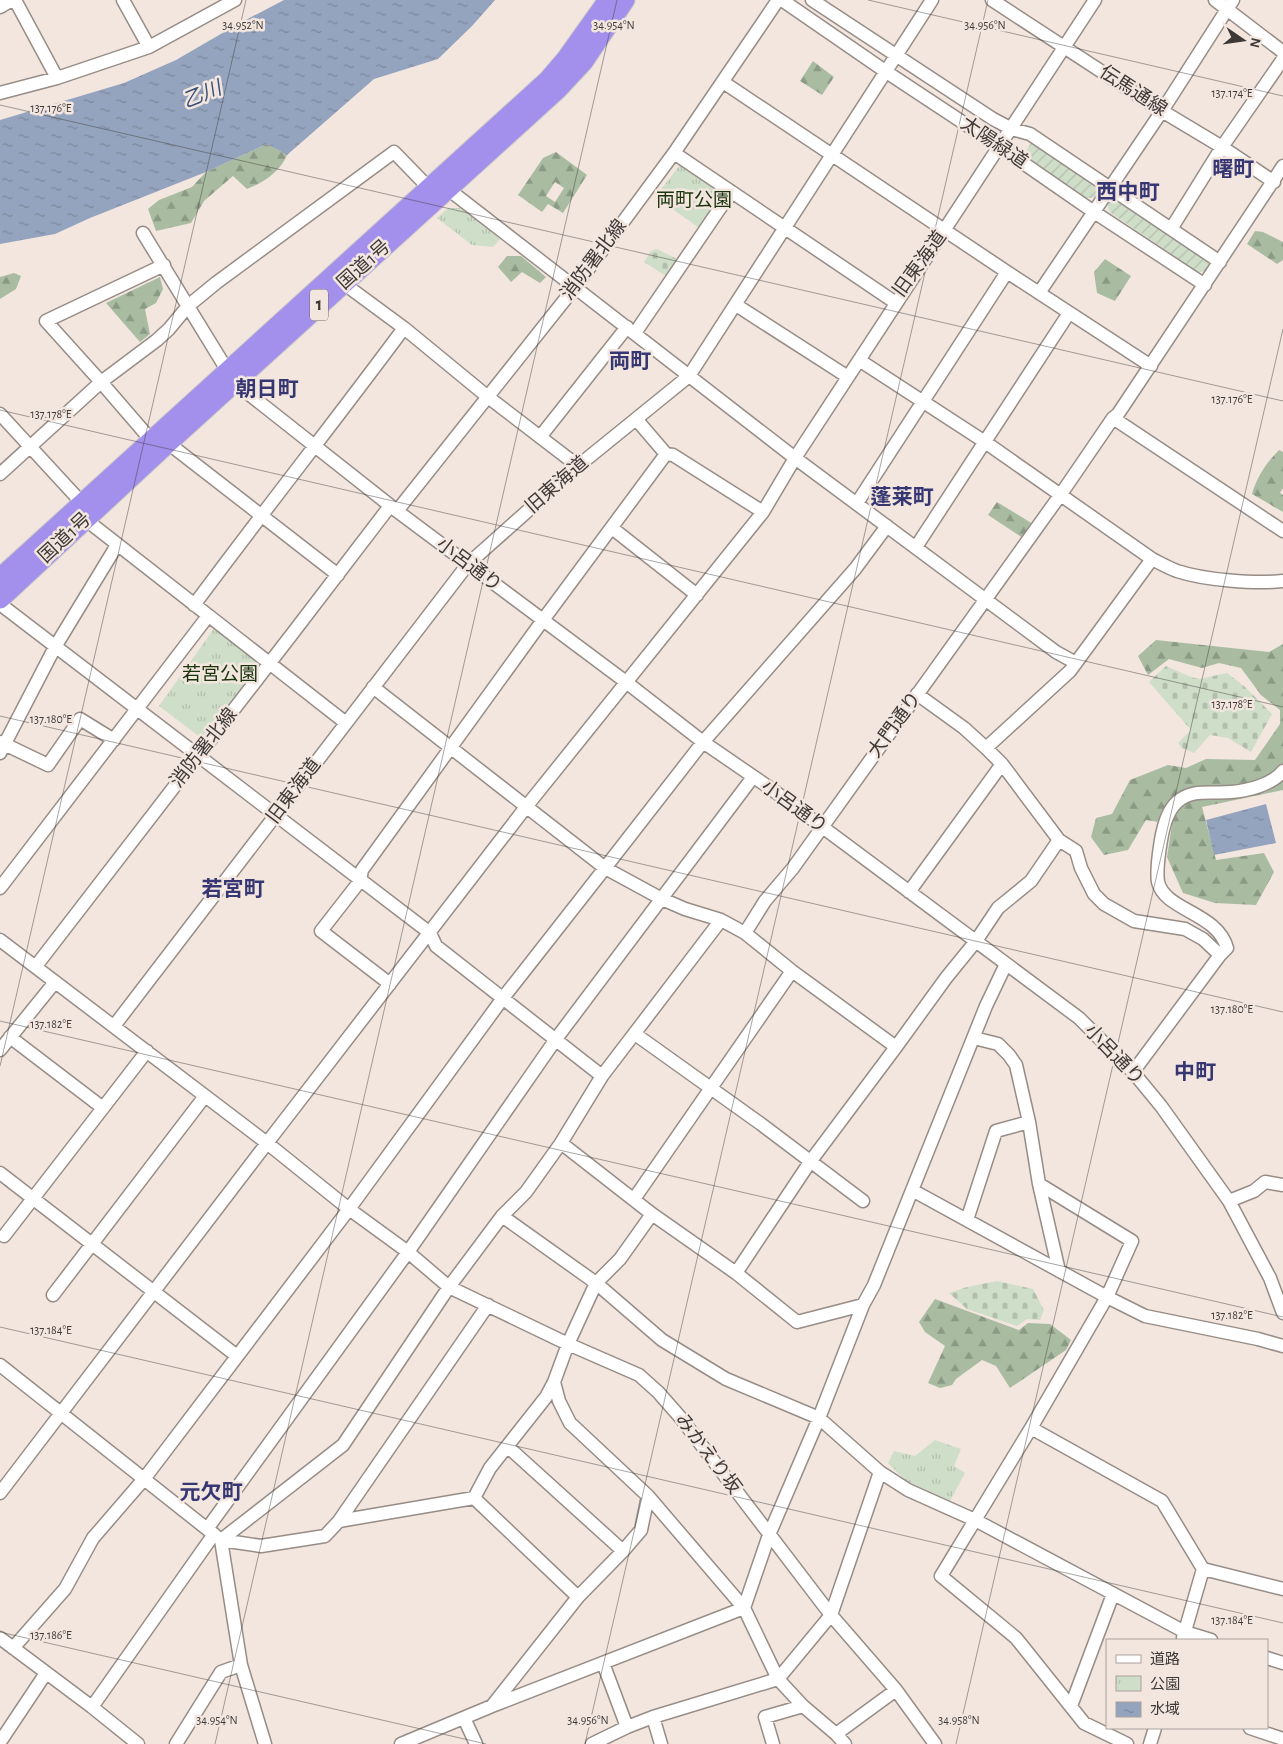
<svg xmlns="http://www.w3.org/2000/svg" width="1283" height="1744" font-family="'Alegreya Sans','Noto Sans JP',sans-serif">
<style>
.forest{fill:url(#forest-firs);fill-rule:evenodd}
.cemetery{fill:url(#cemetery-stones)}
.park{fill:url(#park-tufts)}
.garden{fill:url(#garden-furrows)}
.water{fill:url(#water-ripples)}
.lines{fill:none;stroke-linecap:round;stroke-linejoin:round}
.minor-casing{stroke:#978c86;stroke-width:15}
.highway-casing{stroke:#c9c8c7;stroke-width:21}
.minor{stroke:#fff;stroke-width:12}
.highway{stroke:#a38fec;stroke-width:19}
.ticks{fill:none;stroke:#3e3937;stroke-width:1;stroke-opacity:0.45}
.labels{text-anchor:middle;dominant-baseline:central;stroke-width:5;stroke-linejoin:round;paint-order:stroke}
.shield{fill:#f2e6df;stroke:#746d69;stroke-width:1}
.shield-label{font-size:18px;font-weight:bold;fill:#3e3937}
.street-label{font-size:19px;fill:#3e3937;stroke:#f2e6df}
.park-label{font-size:19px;fill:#1a340c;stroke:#f2e6df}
.water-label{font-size:20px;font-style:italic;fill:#3a5179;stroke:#f2e6df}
.quarter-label{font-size:21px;font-weight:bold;fill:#363772;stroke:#f2e6df}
.ticks-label{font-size:12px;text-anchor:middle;fill:#3e3937;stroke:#f2e6df;stroke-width:5;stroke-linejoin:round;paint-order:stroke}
</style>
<defs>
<pattern id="forest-firs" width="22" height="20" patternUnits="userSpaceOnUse" patternTransform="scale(1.25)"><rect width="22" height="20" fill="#a9bca2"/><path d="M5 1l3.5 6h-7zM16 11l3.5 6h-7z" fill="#8b9a85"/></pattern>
<pattern id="cemetery-stones" width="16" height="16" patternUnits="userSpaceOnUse" patternTransform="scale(1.25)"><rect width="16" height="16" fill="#cfdec9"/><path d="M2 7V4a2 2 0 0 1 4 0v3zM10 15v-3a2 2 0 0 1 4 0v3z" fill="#b3bfad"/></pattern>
<pattern id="park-tufts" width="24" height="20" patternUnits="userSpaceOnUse" patternTransform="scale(1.25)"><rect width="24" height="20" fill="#cfdec9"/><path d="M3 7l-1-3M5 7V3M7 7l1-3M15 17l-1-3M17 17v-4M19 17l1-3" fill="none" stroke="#b3bfad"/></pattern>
<pattern id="garden-furrows" width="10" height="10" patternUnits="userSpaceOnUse" patternTransform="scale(1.25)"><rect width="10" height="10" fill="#cfdec9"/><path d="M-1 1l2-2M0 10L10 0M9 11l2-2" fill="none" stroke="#b3bfad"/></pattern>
<pattern id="water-ripples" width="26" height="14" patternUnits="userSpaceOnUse" patternTransform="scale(1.25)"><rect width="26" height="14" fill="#95a4be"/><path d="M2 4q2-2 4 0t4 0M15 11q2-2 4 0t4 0" fill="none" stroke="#7b879b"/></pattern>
</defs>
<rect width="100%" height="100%" fill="#f2e6df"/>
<path class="forest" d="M813,61l21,16 -12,18 -22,-14z
M267,144l20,11c-7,17 -24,28 -40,34l-14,-13 -29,25 -13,22 -35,8 -8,-22 11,-9 33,-13 14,-15z
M556,152l31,23 -24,38 -15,-9 -6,8 -24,-17 25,-37zM555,182l9,6 -9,14 -9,-6z
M1255,231l8,1 20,10v18l-6,4 -30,-20z
M507,256h14l25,21 -6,6 -18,-11 -11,10 -13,-15z
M1105,259l26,17 -16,25 -18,-8 -3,-21z
M14,273l7,3 -5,13 -16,10v-22z
M160,277l3,12 -7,14 -11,6 5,25 -10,8 -34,-39z
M1279,450l4,2v36l-3,5 3,2v17l-31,-18c5,-17 14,-31 27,-44z
M997,502l36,22 -10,14 -35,-23z
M1156,640l113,12 14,-8v146l-81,17 14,53 48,-7 10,19 -18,33 -41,-2 -32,-10 -16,-36 5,-33 -26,-4 -18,30 -24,5 -13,-18 5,-19 16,-4 18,-34 38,-15 18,3 20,-9 49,1 25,-36v-14l-19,-15 -20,-27 -22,-5 -17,5 -33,-9 -21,16 -10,-19z
M935,1299l84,31 9,-7 22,1 21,16 -5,10 -56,38 -14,-22 -14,-6 -26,19 -4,6 -12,3 -12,-5 17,-37 -20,-14 -6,-10z"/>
<path class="cemetery" d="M657,249l20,10 -11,17 -22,-14 7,-11z
M1166,666l25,11 8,2 28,-6 18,14 27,27 -21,38 -23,-14 -18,-3 -16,18 -12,-5 -4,-5 13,-13 -42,-48z
M997,1281l36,8 11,21 -4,10 -13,-1 -10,7 -50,-17 -18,-16 18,-6z"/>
<path class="park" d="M680,165l44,31 -23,33 -46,-32z
M448,208h14l39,30 -8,9 -21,-2 -35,-27z
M215,627l50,37 -57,79 -49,-37z
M935,1440l26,9 -7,17 11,7 -15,28 -45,-21 -17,-17 6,-12 21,5z"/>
<path class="garden" d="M1031,143l62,41 5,6 -2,6 -4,2h-6l-62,-43z
M1113,199l6,1 88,57 3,6c-2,7 -5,9 -12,9l-87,-59 -3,-5 1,-6z"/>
<path class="water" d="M284,0h211l-23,26 -34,33 -64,20 -87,76 -20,-11 -61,28 -116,46 -35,16 -55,10v-124l124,-37 52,-23 62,-36z
M1266,804l10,39 -62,12 -8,-35z"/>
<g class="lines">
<defs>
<path id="minor" d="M15,0l42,78
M123,0l26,47
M782,0l103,71 115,76 94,65 111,73
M812,0l181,119 19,10 18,5 190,128
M992,0l170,111 60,36 52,35
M1215,0l68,52
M0,7l12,-7
M723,82l284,190 144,94
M0,93l57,-15 92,-31 86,-47
M674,153l222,150
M448,189l347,269 261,194 20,11
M1171,229l51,-82 61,-88
M143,233l92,150 162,128 229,171 77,60 67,46 309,230 54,54 28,34 68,95 41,77 13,35
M343,283l61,45 84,69 90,69
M1039,293l123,-182 71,-111
M736,305l112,72
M635,333l96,-141
M859,360l126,82 167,117c8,4 17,9 25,12 27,9 78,13 106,10
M0,414l82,89
M1113,418l170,113
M636,419l30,35 7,1 90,57
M540,437l87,-110
M151,440l-50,-58 -55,-61 118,-56
M168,443l170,132
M0,474l101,-92 56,-42 12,-11 19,-23 28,-23 178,-131 35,36
M857,503l150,-231
M397,511l178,-224 99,-134 104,-153
M85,519l261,204
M612,528l85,67
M916,547l153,-234
M0,604l430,329 6,13 166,130
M194,605c69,-93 141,-184 210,-277
M373,687l232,181 57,31 23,10 36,11 24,13 20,-32 28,-33 268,-374 52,-76 5,-4 165,-248
M917,694l47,34 22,20 16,16 57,76 17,11 5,17 13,26 10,10 30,17 51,8 18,10 17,16
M0,742l48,23 32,-46 34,21
M986,748l84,-77 82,-112
M0,753l55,-106 62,-102
M0,888l208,-272
M909,892l93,-128
M745,933l47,38 104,76
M0,940l267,203 82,66 59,43 41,35 119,57 71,31 19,17 22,25 151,198 65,75 39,54
M36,966c118,-154 237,-306 354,-460
M390,984l-69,-53 39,-50 2,-11 181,-250 123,-166
M114,1026l354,-462 110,-98 111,-90 243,-376
M635,1034l126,90 102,77
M10,1037l93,71
M974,1038l24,6 11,11 7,10 13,57 10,62 20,87
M0,1050l55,-68
M1133,1072l87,-117 7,-7c-10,-36 -62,-37 -69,-66 -2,-13 1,-29 3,-42 2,-12 6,-29 16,-38 16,-14 35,-8 54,-10 17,-1 42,-8 52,-21
M561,1143l91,71 84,59 61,49 66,-17
M0,1173l237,183
M1039,1184l93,57 -25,56 -76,131 -90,148 75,62 68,85 43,21
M912,1190l195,107 38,19 113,23 25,7
M634,1199l158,-228
M1229,1201l25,-10 11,-9 18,3
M502,1216l94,67 66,57 64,39 93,39 61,54 28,18 67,30 210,112 26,8
M967,1220l29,-89 33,-9
M4,1236l143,-185
M736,1273l74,-111 86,-115 50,-69 30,-37 22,-33 33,-27 28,-41
M53,1295l152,-199
M0,1365l221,175 40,6 64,-10 14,-15 135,-23
M554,1382l5,19 11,22 78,73 96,112 34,71 25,27 33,28 9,10
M1031,1428l131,73 41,68 80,20
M508,1447l115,104
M0,1493l267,-350 259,-336 237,-295 32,-54 300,-458
M474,1498l16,-30 56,-71 8,-15 14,-38 28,-61 24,-24 32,-45
M474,1498l104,99
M339,1521l149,-216
M207,1529l201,-277 148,-213 197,-262
M221,1540l122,-95 106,-158 53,-71 24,-24 35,-49 41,-67 119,-156
M221,1540l20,125 24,79
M0,1638l92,69 46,37
M1183,1638l20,-69
M13,1648l52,-59 28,-51 51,-59 205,-270 154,-211 102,-130 98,-126 152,-173 32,-43
M1267,1658l16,5
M603,1663l24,64
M492,1706l86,-109 45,-46 18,-21 7,-34
M1071,1706l42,-112
M92,1707l122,-173
M653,1717l8,27
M464,1718l12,26
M1250,1728l33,11
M836,1734l60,-44
M0,1742l46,-69
M176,1744l45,-72 20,-7
M401,1744l91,-38 252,-98 25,-73 50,-117 44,-113 11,-20 112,-279 20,-42
M592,1744l35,-17 26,-10 125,-38 53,-64 49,-143
M773,1744l-8,-27 38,-11
M1150,1744l5,-16"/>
<path id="highway" d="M0,578l548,-498 18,-21 42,-59
M0,599l168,-156 389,-353 27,-29 41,-61"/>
</defs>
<use href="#minor" class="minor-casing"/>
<use href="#highway" class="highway-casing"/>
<use href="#minor" class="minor"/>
<use href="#highway" class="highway"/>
</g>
<path class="ticks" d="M868,0l415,96M0,105l1283,296M0,410l1283,297M0,716l1283,296M0,1021l1283,296M0,1066l246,-1066M0,1327l1283,296M0,1632l486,112M215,1744l402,-1744M585,1744l403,-1744M956,1744l327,-1415"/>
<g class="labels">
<rect class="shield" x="310" y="289.5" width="18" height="31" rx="4"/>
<g class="shield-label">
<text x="319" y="305">1</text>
</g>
<g class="street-label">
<text transform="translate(1133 91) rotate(33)">伝馬通線</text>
<text transform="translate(994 143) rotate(34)">太陽緑道</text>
<text transform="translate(594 260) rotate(-53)">消防署北線</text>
<text transform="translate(920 264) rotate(-54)">旧東海道</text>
<text transform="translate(364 265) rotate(-42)">国道1号</text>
<text transform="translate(557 485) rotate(-41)">旧東海道</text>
<text transform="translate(65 538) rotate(-43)">国道1号</text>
<text transform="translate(469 565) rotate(37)">小呂通り</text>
<text transform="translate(895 725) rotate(-54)">大門通り</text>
<text transform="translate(204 748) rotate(-52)">消防署北線</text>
<text transform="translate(294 791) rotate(-53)">旧東海道</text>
<text transform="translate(794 807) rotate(36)">小呂通り</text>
<text transform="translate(1114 1055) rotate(46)">小呂通り</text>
<text transform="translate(708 1454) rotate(53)">みかえり坂</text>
</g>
<g class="park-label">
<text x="694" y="200">両町公園</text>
<text x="220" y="674">若宮公園</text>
</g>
<g class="water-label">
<text transform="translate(202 95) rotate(-22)">乙川</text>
</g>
<g class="quarter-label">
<text x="1233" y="169">曙町</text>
<text x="1128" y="192">西中町</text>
<text x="630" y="361">両町</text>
<text x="267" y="389">朝日町</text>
<text x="902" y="497">蓬莱町</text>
<text x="233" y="889">若宮町</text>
<text x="1195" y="1072">中町</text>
<text x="211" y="1492">元欠町</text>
</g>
</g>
<g class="ticks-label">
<text x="243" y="29">34.952°N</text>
<text x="614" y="29">34.954°N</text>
<text x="985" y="29">34.956°N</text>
<text x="1232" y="97">137.174°E</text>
<text x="51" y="112">137.176°E</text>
<text x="1232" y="403">137.176°E</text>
<text x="51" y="418">137.178°E</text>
<text x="1232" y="708">137.178°E</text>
<text x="51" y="723">137.180°E</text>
<text x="1232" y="1013">137.180°E</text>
<text x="51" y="1028">137.182°E</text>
<text x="1232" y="1319">137.182°E</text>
<text x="51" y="1334">137.184°E</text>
<text x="1232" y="1624">137.184°E</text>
<text x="51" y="1639">137.186°E</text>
<text x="217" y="1724">34.954°N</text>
<text x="588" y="1724">34.956°N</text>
<text x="959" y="1724">34.958°N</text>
</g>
<rect x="1106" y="1639" width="162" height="90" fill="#f2e6df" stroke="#aaa19c"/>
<rect x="1116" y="1655" width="25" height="8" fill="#ffffff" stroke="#aaa19c"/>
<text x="1150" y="1664" font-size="15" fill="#3e3937">道路</text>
<rect x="1116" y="1676" width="25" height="15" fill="url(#park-tufts)" stroke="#aaa19c"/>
<text x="1150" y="1689" font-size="15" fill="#3e3937">公園</text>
<rect x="1116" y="1702" width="25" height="15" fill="url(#water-ripples)" stroke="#aaa19c"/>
<text x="1150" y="1714" font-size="15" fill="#3e3937">水域</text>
<g transform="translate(1243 40) rotate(103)" stroke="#f2e6df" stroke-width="4" paint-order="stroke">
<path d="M0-4L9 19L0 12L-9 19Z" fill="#3e3937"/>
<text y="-8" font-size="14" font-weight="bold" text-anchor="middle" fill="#3e3937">N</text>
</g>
</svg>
